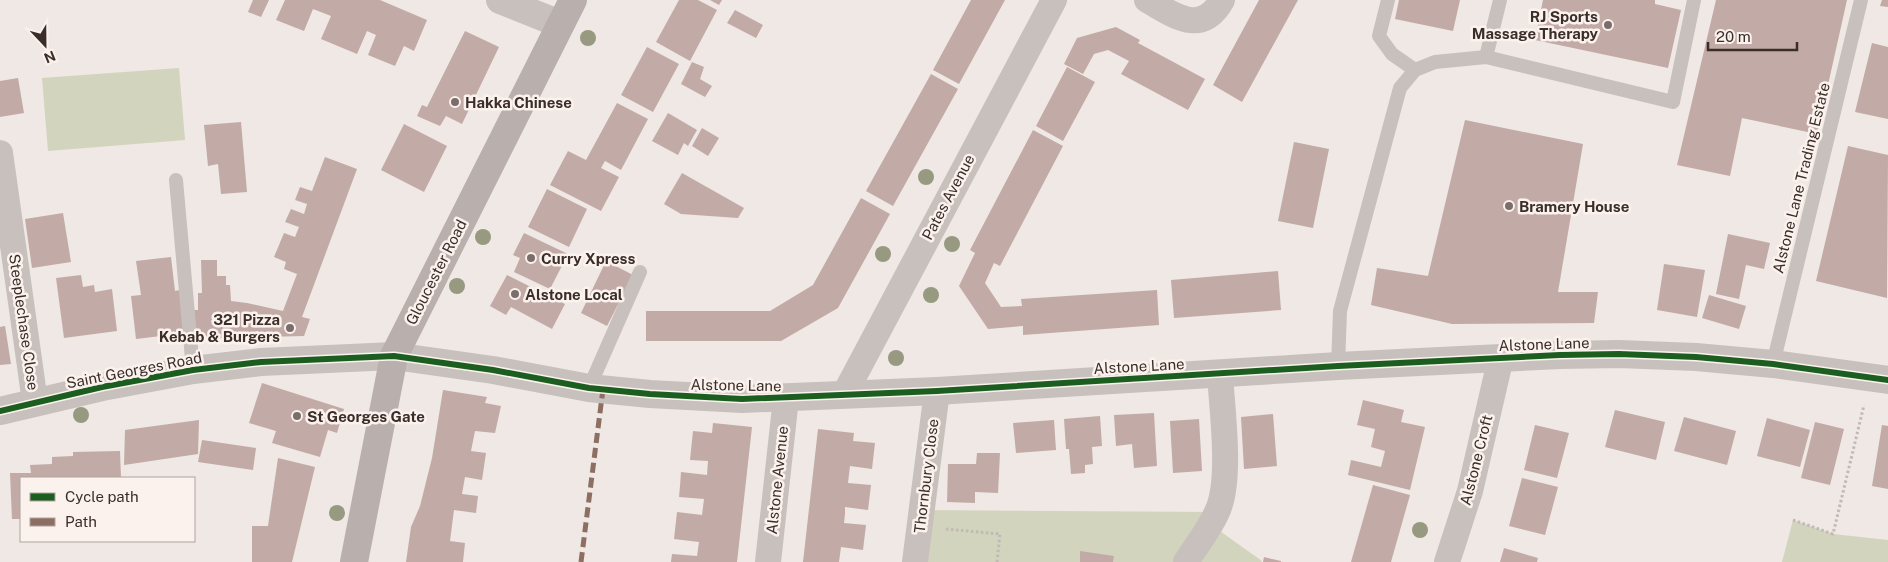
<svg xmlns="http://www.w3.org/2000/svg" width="1888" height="562" font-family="'Public Sans',sans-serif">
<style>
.green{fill:#d3d4be}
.building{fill:#c2aaa6}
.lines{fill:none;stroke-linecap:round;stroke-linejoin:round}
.path{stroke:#c1b9b5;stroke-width:3;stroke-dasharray:2.5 2.5;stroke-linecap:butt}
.service{stroke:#c8c0bd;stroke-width:14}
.minor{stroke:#c8c0bd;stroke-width:26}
.tertiary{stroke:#c8c0bd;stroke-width:28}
.secondary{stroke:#b9b0ad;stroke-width:28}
.quiet{stroke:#8d6e63;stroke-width:5;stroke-dasharray:10 5;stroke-linecap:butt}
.cycleway-casing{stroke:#fbf2ed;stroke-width:9}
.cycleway{stroke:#1b5e20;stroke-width:6}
.tree{fill:#979980}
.poi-dot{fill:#796e6b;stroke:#fbf2ed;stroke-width:2}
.labels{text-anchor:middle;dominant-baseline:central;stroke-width:5;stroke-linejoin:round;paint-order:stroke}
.poi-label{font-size:15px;font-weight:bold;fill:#3a2d2a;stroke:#fbf2ed;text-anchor:start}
.street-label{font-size:15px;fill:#3a2d2a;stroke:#fbf2ed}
</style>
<rect width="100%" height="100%" fill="#efe8e4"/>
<path class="green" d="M179,68l6,72 -137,11 -6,-73z
M922,510l295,2 -7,12 52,37 -1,1h-346z
M1793,520l40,14 55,6v22h-106z"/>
<path class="building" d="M253,0h16l-8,17 -13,-5z
M285,0h95l47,20 -13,31 -10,-5 -9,20 -27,-11 8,-20 -9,-4 -10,23 -36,-15 10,-23 -18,-7 -9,22 -28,-11z
M679,0h19l19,10 -27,51 -34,-19z
M710,0h12l-3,5z
M971,0h34l-46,84 -26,-14z
M1259,0h39l-56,102 -29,-17z
M1399,0h61l-7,31 -58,-12z
M1543,0h112v4l26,6 -13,58 -133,-28z
M1716,0h131l-30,134 -75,-16 -12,58 -53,-11z
M1882,0h6v7l-8,-1z
M735,10l28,15 -7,13 -29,-15z
M1116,27l24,13 -2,3 67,36 -17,31 -67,-36 8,-13 -21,-11 -14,4 -11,20 -19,-10 13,-26z
M465,31l34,16 -37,77 -16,-8 -6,10 -23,-10 5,-11 5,2z
M1872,43l16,4v72l-33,-7z
M647,47l32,17 -26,48 -32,-17z
M692,62l12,5 -4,12 12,7 -7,11 -24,-13z
M1067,67l28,15 -32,59 -27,-15z
M931,74l27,15 -65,117 -27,-15z
M18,78l6,35 -24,4v-36z
M617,103l31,16 -27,51 -16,-9 -4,7 18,9 -18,34 -51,-26 18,-34 18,9z
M668,113l29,17 -9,16 -4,-3 -6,12 -26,-14z
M1465,120l118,24 -25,148h40l-4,31 -142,1 -81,-19 6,-37 51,8z
M241,122l6,70 -26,2 -3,-30 -10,2 -4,-41z
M404,124l43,22 -23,46 -43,-22z
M702,128l17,10 -11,18 -16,-10z
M1033,130l30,16 -63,120 -6,-3 -9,20 16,24 21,-1 -1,-7 136,-9 2,35 -136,10v-9l-35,3 -29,-43 16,-33 -5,-3z
M1294,142l35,7 -16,79 -35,-7z
M1848,146l40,9 -1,143 -71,-17z
M325,157l32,12 -55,148 8,2 -6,17 -111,3v-29h5v-17h4l-1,-33h16v16h9v9h4l1,16 16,2 36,8 14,-37 -13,-5 2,-7 -12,-5 10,-24 11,4 4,-10 -14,-5 6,-13 13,5 3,-10 -12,-4 5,-13 12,4z
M682,173l62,35 -6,10 -57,-4 -17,-10z
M547,189l40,20 -18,38 -41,-20z
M861,198l29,16 -52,94 -57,33h-135v-30h124l43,-26z
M63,213l8,49 -39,6 -7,-49z
M524,233l44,21 -18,35 -36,-17 6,-14 -7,-3z
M1728,234l42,9 -6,26 -18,-4 -7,34 -23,-5z
M171,257l4,34 5,-1 6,43 -50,6 -5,-43 10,-1 -5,-34z
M606,261l27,14 -26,51 -26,-13z
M1664,264l41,6 -8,47 -40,-7z
M1278,271l3,39 -107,8 -3,-38z
M81,275l2,12 11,-2 1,7 17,-3 5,42 -53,7 -8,-60z
M507,275l58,29 -13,25 -41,-22 -5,8 -16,-9z
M1709,295l37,11 -7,23 -37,-11z
M5,326l6,38 -11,1v-38z
M262,383l82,26 -7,24 -9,-3 -8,27 -48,-14 4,-12 -27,-8z
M443,390l44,7 -2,6 16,3 -6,27 -20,-2 -4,20 15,2 -4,27 -17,-3 -3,17 16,2 -2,17 -22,-3 -4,31 15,2 -2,19h-57l5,-35 9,-21 12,-48z
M1363,400l41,10 -3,12 24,5 -15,63 -62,-15 3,-15 30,7 4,-16 -14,-4 4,-18 -18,-4z
M1615,410l50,12 -9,38 -51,-13z
M1154,413l3,53 -23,2 -2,-24 -16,2 -2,-31z
M1273,414l4,52 -33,3 -3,-52z
M1100,416l2,30 -10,1 1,17 -8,1v8l-14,1 -2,-25h-3l-2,-30z
M1684,417l52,14 -9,34 -53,-14z
M1767,418l43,12 -10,37 -43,-11z
M1199,419l3,52 -29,2 -3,-52z
M199,420l-1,34 -74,11 1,-35z
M1054,420l2,30 -40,3 -3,-30z
M1815,422l29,7 -14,56 -29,-7z
M713,423l39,4 -15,135h-66l1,-8 25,2 2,-14 -25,-3 3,-27 25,3 2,-16 -25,-2 1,-11 1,-14 26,3 1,-14 -18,-1 3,-29 19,2z
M1535,425l34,8 -12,45 -33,-8z
M1882,425l6,1v63l-16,-3z
M818,429l36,4 -1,8 22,2 -3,26 -22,-3 -2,17 23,2 -3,25 -23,-3v7l-1,9 22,2 -3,25 -22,-3 -2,15h-36z
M202,440l54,8 -3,22 -55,-8z
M120,451l1,27h-100v41h-9l-2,-46h21l-1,-8 22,-1v-7l21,-1v-4z
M977,453h23l-2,40 -23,-1v11l-28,-1 1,-38h28z
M278,458l37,9 -23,95h-40v-36h16z
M1522,478l36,9 -13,48 -36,-9z
M1373,485l37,10 -19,67h-40z
M1504,548l34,10 -1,4h-37z
M1080,551l34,5 -1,6h-33z
M1264,557l17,4v1h-18z"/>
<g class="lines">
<path class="path" d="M1793,520l40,14 31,-129
M946,529l54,5 -3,28"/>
<path class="service" d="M1388,0l-9,36 13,18 23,16
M1486,57l14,-57
M176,180l17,190
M1773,364l88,-364
M1338,366l2,-55 60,-223 15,-18 20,-8 51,-5 187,45 21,-102
M589,388l51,-116"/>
<path class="minor" d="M1147,0c27,15 54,37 75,0
M0,153l35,249
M844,395l210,-395
M768,562l18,-164
M915,562l22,-171
M1186,562c10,-16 23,-32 31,-50 15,-31 5,-102 3,-138
M1447,562l23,-71 31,-134"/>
<path class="tertiary" d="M500,0l60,24
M0,411l102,-24 91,-17 68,-8 133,-6 99,14 96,18 61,6 92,5 195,-8 401,-25 222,-11 59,-1 77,3 77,7 115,16"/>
<path class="secondary" d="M354,562l40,-206 179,-356"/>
<path class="quiet" d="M581,562l22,-173"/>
<defs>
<path id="cycleway" d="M0,411l102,-24 91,-17 68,-8 133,-6 99,14 96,18 61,6 92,5 195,-8 401,-25 222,-11 59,-1 77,3 77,7 115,16"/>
</defs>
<use href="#cycleway" class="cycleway-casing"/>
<use href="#cycleway" class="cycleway"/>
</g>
<g class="tree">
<circle cx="588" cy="38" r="8"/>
<circle cx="926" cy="177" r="8"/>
<circle cx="483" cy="237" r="8"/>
<circle cx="952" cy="244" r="8"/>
<circle cx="883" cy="254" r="8"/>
<circle cx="457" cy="286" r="8"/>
<circle cx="931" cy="295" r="8"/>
<circle cx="896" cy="358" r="8"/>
<circle cx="81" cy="415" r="8"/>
<circle cx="337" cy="513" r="8"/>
<circle cx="1420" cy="530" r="8"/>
</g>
<g class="poi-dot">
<circle cx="1608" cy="25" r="5"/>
<circle cx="455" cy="102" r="5"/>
<circle cx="1509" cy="206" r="5"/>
<circle cx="531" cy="258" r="5"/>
<circle cx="515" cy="294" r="5"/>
<circle cx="290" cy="328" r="5"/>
<circle cx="297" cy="416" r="5"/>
</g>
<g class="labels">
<g class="poi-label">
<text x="1598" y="16" text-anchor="end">RJ Sports<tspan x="1598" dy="17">Massage Therapy</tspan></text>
<text x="465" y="102">Hakka Chinese</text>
<text x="1519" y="206">Bramery House</text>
<text x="541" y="258">Curry Xpress</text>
<text x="525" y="294">Alstone Local</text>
<text x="280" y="319" text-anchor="end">321 Pizza<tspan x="280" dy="17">Kebab &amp; Burgers</tspan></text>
<text x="307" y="416">St Georges Gate</text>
</g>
<g class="street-label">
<text transform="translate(1801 178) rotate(-76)">Alstone Lane Trading Estate</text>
<text transform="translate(948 197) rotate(-62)">Pates Avenue</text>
<text transform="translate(436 272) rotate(-63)">Gloucester Road</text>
<text transform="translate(24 322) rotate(82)">Steeplechase Close</text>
<text transform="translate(1544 344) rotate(-2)">Alstone Lane</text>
<text transform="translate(1139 366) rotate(-3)">Alstone Lane</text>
<text transform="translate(134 370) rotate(-11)">Saint Georges Road</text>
<text transform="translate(736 385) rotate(1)">Alstone Lane</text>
<text transform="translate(1476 460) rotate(-76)">Alstone Croft</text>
<text transform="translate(926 476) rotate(-83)">Thornbury Close</text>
<text transform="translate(777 480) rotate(-84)">Alstone Avenue</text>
</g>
</g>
<rect x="20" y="477" width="175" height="65" fill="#fbf2ed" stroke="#aea39f"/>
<rect x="30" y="493" width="25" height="8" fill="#1b5e20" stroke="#aea39f"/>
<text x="65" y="502" font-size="15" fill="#3a2d2a">Cycle path</text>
<rect x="30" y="518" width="25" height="8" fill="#8d6e63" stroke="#aea39f"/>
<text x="65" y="527" font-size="15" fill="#3a2d2a">Path</text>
<g transform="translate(45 45) rotate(158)" stroke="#fbf2ed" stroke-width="4" paint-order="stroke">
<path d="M0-4L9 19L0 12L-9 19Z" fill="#3a2d2a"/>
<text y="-8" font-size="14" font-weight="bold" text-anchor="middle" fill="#3a2d2a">N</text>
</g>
<path d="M1708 42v8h89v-8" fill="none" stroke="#3a2d2a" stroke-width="2.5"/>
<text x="1716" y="42" font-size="15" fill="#3a2d2a" stroke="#fbf2ed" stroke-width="4" paint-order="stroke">20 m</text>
</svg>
